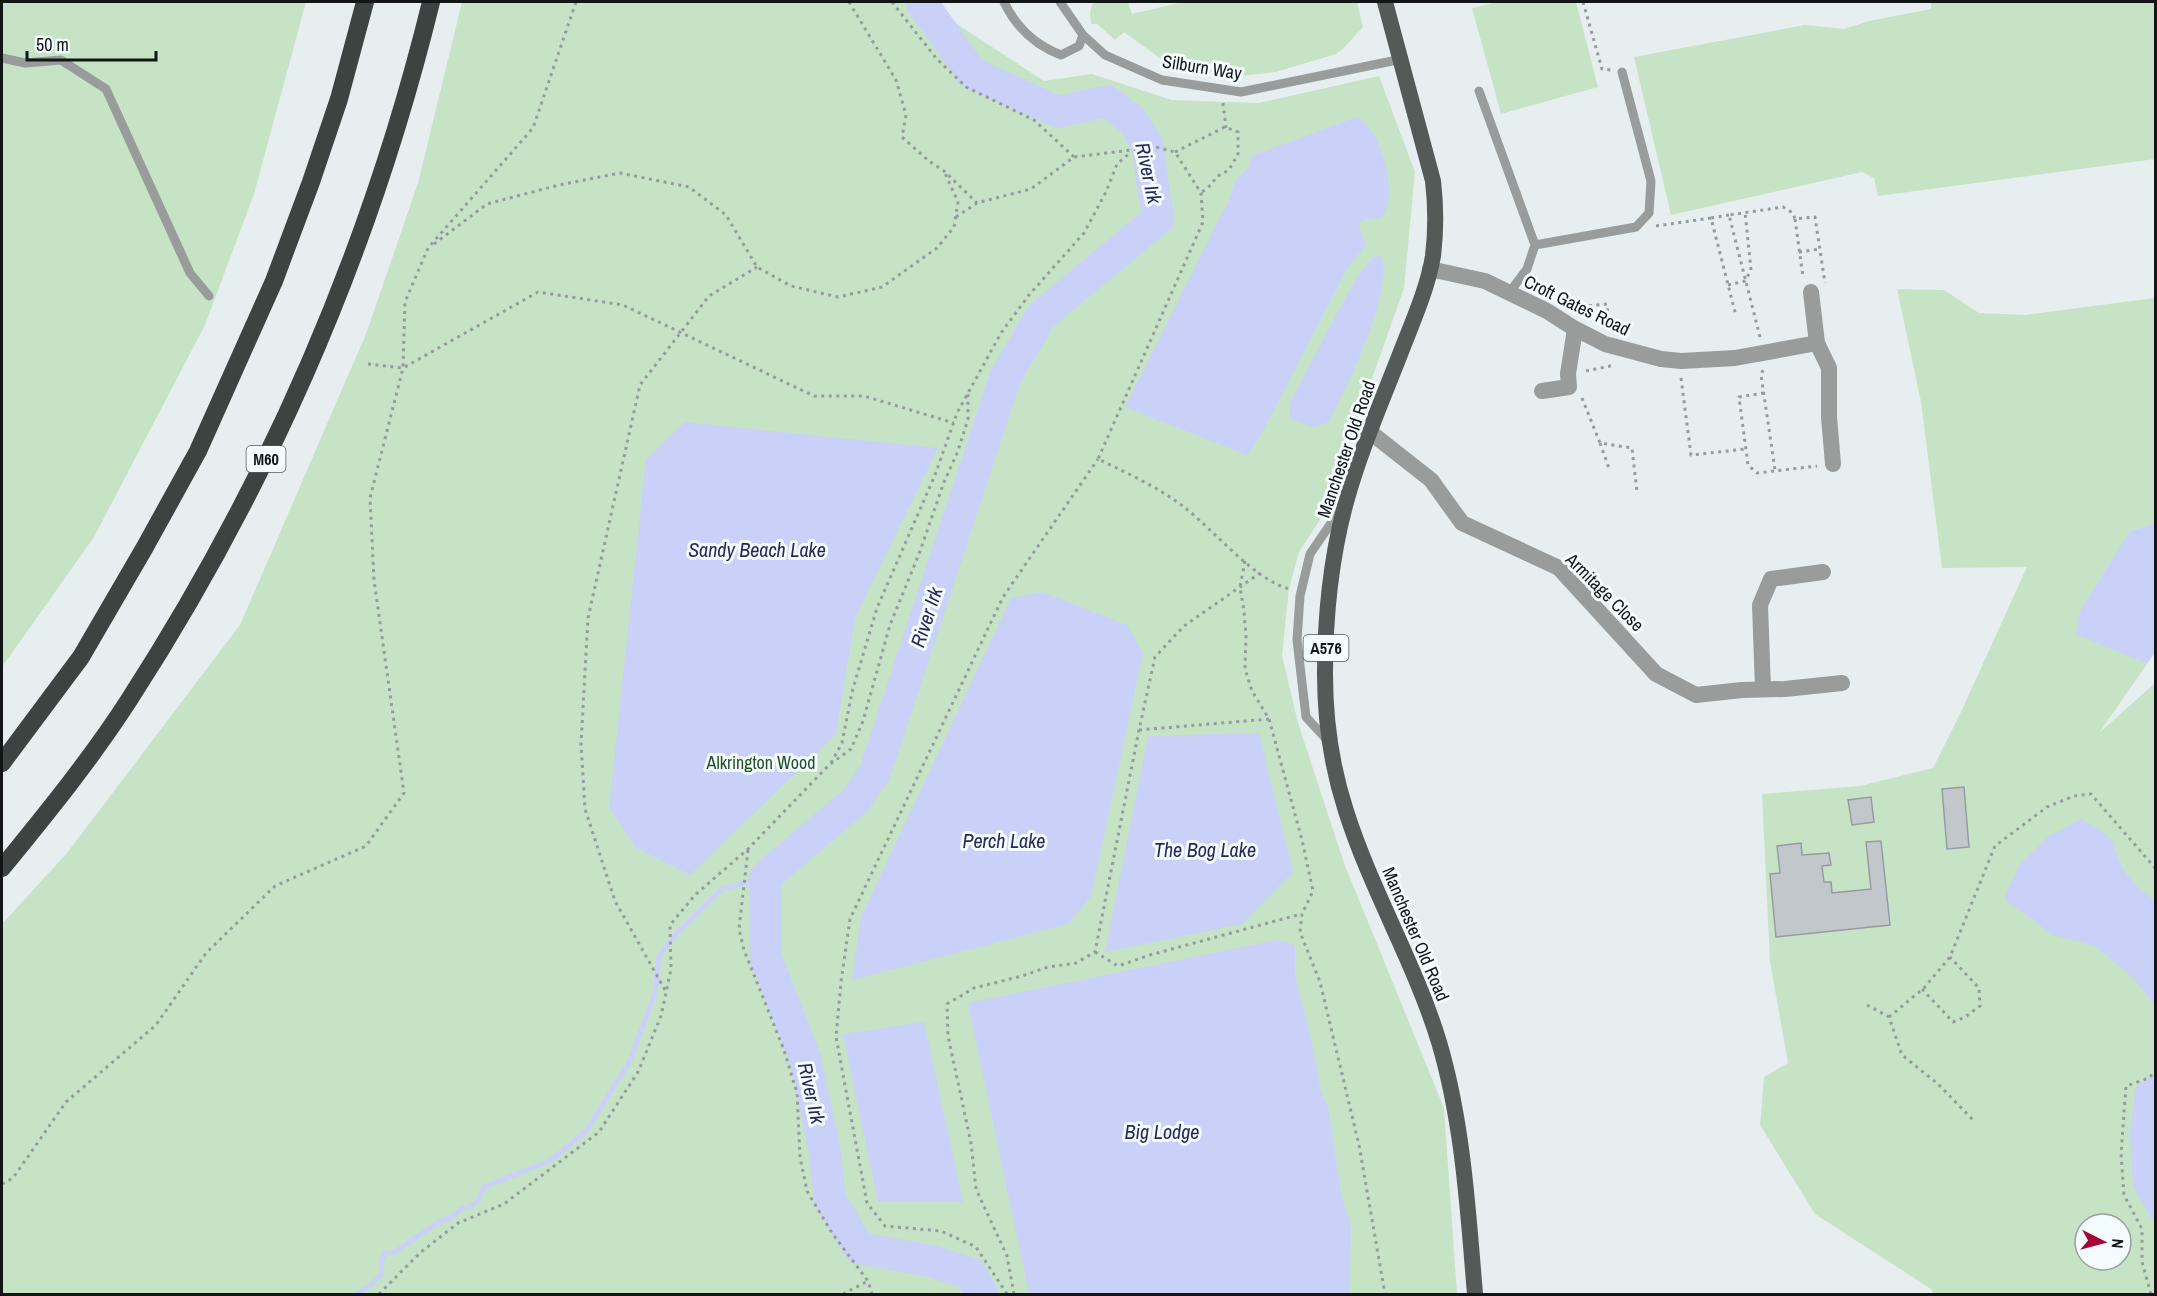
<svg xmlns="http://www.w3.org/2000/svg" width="2157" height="1296" font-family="'Archivo Narrow',sans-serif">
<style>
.green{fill:#c6e4c5;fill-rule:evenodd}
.water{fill:#c9d1f8}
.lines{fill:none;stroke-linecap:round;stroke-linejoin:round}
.stream{stroke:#c9d1f8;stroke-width:5}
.river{stroke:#c9d1f8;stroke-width:32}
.building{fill:#c1c7cb;stroke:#979ca1;stroke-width:1.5}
.path{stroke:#969c9d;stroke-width:3;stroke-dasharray:3 4.5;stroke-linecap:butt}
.service{stroke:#989c9b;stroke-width:9}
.minor{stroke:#989c9b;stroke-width:16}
.primary{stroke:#545a58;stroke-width:16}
.motorway{stroke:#3d4341;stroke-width:18}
.labels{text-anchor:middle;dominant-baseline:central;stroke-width:6;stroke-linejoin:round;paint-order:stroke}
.shield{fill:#f3fbfd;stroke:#565b5b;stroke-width:1.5}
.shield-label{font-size:16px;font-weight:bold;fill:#131616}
.street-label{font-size:18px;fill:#131616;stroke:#f3fbfd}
.park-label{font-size:18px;fill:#245026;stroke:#f3fbfd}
.water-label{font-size:20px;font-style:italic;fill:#242958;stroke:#f3fbfd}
</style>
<rect width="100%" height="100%" fill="#e6eeef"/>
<path class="green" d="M2,2h304l-52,192 -49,131 -111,212 -92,130z
M462,2h477l18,22 87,57 48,-7 80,26 87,3 120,-27 36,96 -11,116 -79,224 -26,40 -10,37 -7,66 16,68 46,140 100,245 13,186h-1455v-370l65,-71 173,-228 126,-291 52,-151z
M1093,2h35l4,12 51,-12h174l6,25 -20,22 -7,5 -60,18 -36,4 -68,-9 -48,-35 -9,8 -18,-16h-6l-1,-12z
M1497,2h79l22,85 -97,27 -29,-106z
M1931,2h224v157l-277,37 -4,-18 -12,-6 -191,43 -37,-158 171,-32 39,4 25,-8 62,-12z
M1897,289l47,1 35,23 46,2 130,-17v223l-5,4 -20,6 -10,121 27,12 -48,69 56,-50v611h-221l-3,-5 -116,-75 -55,-89 4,-48 24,-14 -18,-101 -8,-168 98,-8 73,-18 28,-56 66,-145 -85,1 -21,-166zM2085,1224h36v36h-36z"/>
<path class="water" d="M1357,117c25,13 44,82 23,102l-9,-1 -13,5 8,22 -18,22 -84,162 -17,26 -122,-48 106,-211 4,-15 14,-15 2,-10z
M1381,255c14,35 -34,132 -52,167l-17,5 -23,-9 1,-16 66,-124 16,-20z
M685,422l253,26 -83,170 -19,116 -146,141 -54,-27 -27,-40 37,-349z
M2155,521v131l-8,12 -71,-30 5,-25 49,-78 20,-6z
M1043,592l84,33 16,28 -52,243 -23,28 -216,56 9,-63 150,-319z
M1259,733l34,139 -51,52 -137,28 43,-216z
M2082,819l31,21c7,32 18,42 42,61v105l-22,-28 -38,-32 -42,-11 -49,-36 15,-34 31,-30z
M1277,940l18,5v30l17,67 9,50 7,15 13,87 10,32 -2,68h-320l-61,-291z
M924,1022l39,180h-85l-35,-168z
M2155,1075h1l-1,150 -22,-39 -3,-52 6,-48z"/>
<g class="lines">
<path class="stream" d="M356,1294l12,-7 13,-12 1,-17 4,-5h7l47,-32 10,-3 13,-10 7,-1 8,-6 6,-14 66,-26 36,-30 43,-68 26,-70 4,-37 18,-23 43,-43 45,-13"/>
<path class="river" d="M921,2l51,71 86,39 49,-11 25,19 15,24 11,75 -117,97 -36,62 -130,394 -20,29 -90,76 1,81 39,100 19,89 6,52 29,49 72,13 40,13 11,20"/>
</g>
<path class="building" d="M1964,787l5,60 -22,2 -5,-60z
M1871,797l3,25 -22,3 -4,-25z
M1881,841l9,84 -114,12 -6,-63 10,-1 -3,-27 24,-3 1,12 27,-2 2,12 -9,1 2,16h7l1,11 39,-4 -5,-47z"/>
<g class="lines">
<path class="path" d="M849,2l47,78 10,35 -4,22 27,24 15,10 33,32
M892,2l44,56 30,29 68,33 40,37
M1583,2l19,67 9,1
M1223,103l3,25
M1175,152l50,-25 13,5v22l-9,16 -13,7 -4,7 -11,9
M1729,215l-18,3 25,98
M956,217l21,-14 54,-14 43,-32 82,-10 19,5 26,41 2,29 -105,237c29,14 60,28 86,48 30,23 71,74 106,82
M1795,219l8,58
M1656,226l55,-8
M434,244l53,-40 72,-19 61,-12 69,14 37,28 31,52 34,19 47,11 44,-10 55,-39 17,-21 4,-25 -14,-31
M1799,252l21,-3
M1728,285l17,-4 6,-11 -6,-58
M1574,307l33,-3 2,24
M1760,337l-31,-122 54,-8 10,6 2,6 20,-2 10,66
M368,364l35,4 135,-76 85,13 191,91h50l90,27
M1763,370l-2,5 14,95
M1586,371l29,-6
M1681,378l10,77 55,-6
M1764,393l-25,4 9,68 9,8 60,-7
M1582,398l18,45 32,5 5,44
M1600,443l10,28
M1245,561l-5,26 4,24 2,25 -1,33 7,22 17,28 33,121 11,51 -11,23 -2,18 20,50 39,163 26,149
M1139,730l130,-11
M831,763l11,-20 10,-51 25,-84 58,-133 22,-62 44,-80 28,-38 55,-62 22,-41 11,-28 14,-12
M748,850l-9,79 5,21 40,100 13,43 3,64 7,34 25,42 36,48 4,13
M1095,952l23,14 32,-11 151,-41
M1922,989l31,33 12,-5 15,-11 -1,-18 -29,-31
M665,990l-50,-89 -30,-92 -4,-65 7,-126 52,-233 69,-89 48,-29
M1867,1005l22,12 13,38 36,29 35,36
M1889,1017l35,-29 26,-31 45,-111 52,-39 27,-11 17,-2 65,75
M2,1184l11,-6 53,-76 90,-77 50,-72 69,-67 91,-40 38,-53 -30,-213 -4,-82 33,-130 2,-66 23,-54 105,-120 43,-126
M379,1294l42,-42 37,-29 46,-19 95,-72 39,-60 23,-56 10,-47 -1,-44 25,-30 53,-46 81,-84 22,-16 12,-28 27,-96 29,-71 25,-72 14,-31 10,-32v-26
M843,1294l25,-13
M1007,1294l-31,-47 -35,-16 -56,-5 -18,-23 -31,-166 5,-55 9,-63 153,-322 95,-138
M1014,1294l-7,-38 -31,-67 -5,-46 -23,-107 -1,-32 27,-16 48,-12 26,-9 28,-4 19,-11 44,-222 16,-73 29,-31 76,-53
M2151,1294l-9,-32v-33l-18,-34 -3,-41 5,-68 23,-8 7,-8"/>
<path class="service" d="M1004,2c12,25 31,43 57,53l18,-9 4,-11
M1060,2l23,33 22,20 57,25 79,12 161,-33
M2,58l23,5 36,-3 45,29 84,184 19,23
M1479,91l56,154
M1509,293l18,-24 8,-24 101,-18 13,-14 2,-32 -29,-109
M1328,741l-22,-24 -9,-77 3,-44 10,-42 28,-41"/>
<path class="minor" d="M1430,269l55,12 62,30 25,16 33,17 56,15 20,2 54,-3 82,-15
M1811,292l6,51 12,25v49l4,47
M1542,391l27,-4 -1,-13 7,-45
M1370,432l61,48 31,43 97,45 97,106 40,21 46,-5 43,-1 57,-6
M1763,689l-3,-84 11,-26 52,-7"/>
<path class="primary" d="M1385,2l48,179c3,25 3,50 0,75 -5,30 -18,60 -29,88 -20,52 -43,104 -58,158 -15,55 -21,115 -21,172 0,45 7,94 21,137 25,79 69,152 93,231 24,81 29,169 36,252"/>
<path class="motorway" d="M2,763l79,-106 64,-110 53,-96 76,-170 37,-99 28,-83 26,-97
M2,868c44,-54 89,-109 127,-168 139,-215 241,-449 302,-698"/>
</g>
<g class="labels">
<g class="shield">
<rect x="246.5" y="446" width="39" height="26" rx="4.5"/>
<rect x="1303.5" y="635" width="45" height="26" rx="4.5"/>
</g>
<g class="shield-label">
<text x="266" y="459">M60</text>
<text x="1326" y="648">A576</text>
</g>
<g class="street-label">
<text transform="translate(1202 67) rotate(9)">Silburn Way</text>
<text transform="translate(1577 305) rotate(26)">Croft Gates Road</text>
<text transform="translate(1346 449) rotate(-71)">Manchester Old Road</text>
<text transform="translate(1605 592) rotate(45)">Armitage Close</text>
<text transform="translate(1416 934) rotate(67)">Manchester Old Road</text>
</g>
<g class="park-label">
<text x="761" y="762">Alkrington Wood</text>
</g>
<g class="water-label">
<text transform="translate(1149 173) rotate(78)">River Irk</text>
<text x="757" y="549">Sandy Beach Lake</text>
<text transform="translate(926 617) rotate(-72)">River Irk</text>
<text x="1004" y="840">Perch Lake</text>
<text x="1205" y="849">The Bog Lake</text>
<text transform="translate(812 1093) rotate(77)">River Irk</text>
<text x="1162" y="1131">Big Lodge</text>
</g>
</g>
<rect width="2157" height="1296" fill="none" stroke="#131616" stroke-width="6"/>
<g transform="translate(2103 1242) rotate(96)"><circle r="28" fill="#f3fbfd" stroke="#999fa1" stroke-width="1.5"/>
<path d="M0-4.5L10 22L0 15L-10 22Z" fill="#a30636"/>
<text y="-9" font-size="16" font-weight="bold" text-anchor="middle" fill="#131616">N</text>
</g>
<path d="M27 51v9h129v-9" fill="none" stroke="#131616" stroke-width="3"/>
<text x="36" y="51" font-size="18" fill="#131616" stroke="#f3fbfd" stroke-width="4.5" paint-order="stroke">50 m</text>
</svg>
